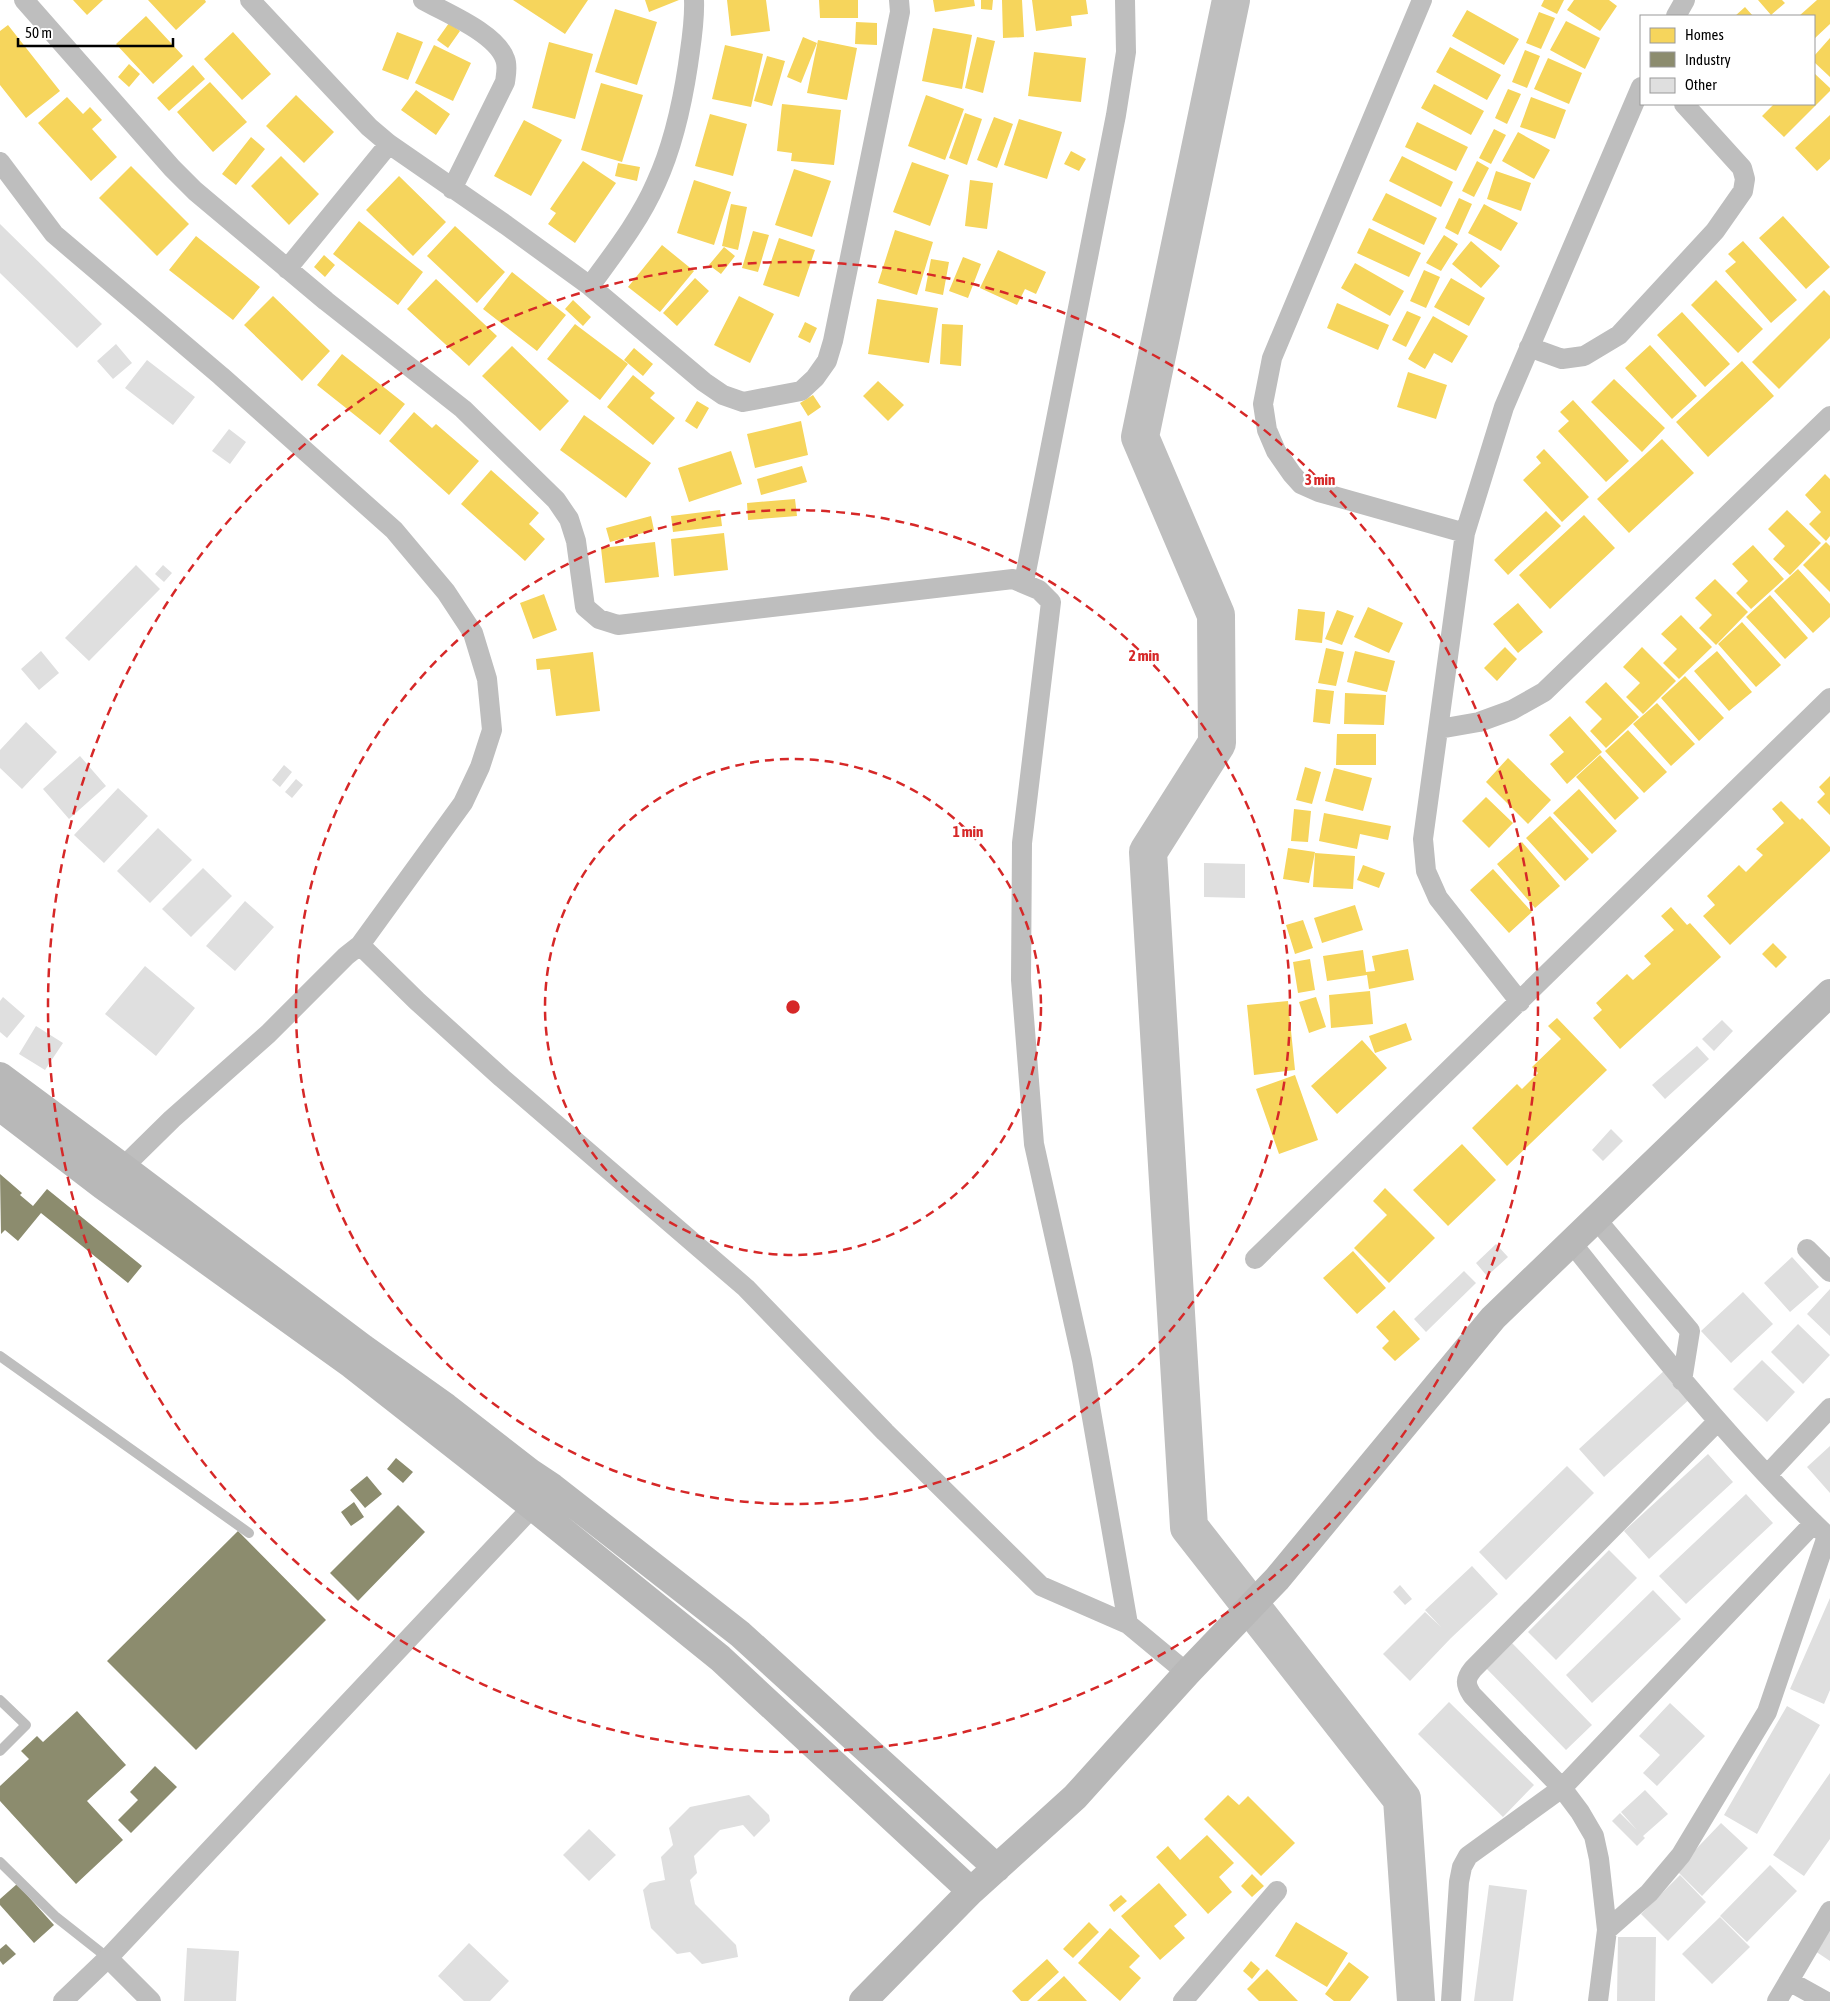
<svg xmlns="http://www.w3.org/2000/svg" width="1830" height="2001" font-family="'Asap Condensed',sans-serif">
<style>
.homes{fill:#f6d55c}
.industry{fill:#8c8c6e}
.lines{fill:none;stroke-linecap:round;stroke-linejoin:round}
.river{stroke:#bfbfbf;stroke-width:38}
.building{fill:#dfdfdf}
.lane{stroke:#bebebe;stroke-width:10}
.street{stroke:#bebebe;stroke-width:20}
.secondary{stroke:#b8b8b8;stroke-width:28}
.ring{fill:none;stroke:#d62828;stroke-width:2.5;stroke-dasharray:9 6}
.centre{fill:#d62828;stroke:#fff;stroke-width:2.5}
.ring-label{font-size:15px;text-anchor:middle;font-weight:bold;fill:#d62828;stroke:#fff;stroke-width:5;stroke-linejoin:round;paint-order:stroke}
</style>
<rect width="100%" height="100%" fill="#fff"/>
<path class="homes" d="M73,0h30l-16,15z
M148,0h57l1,2 -30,28z
M513,0h75l-23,34z
M645,0h34l-30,12z
M727,0h39l4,31 -39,5z
M819,0h39v18h-38z
M933,0h41l1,6 -40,6z
M981,0h12l-1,10 -11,-1z
M1002,0h20l2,37 -21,1z
M1032,0h54l2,14 -17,2 1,10 -36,5z
M1544,0h20l-7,14 -16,-8z
M1574,0h35l8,6 -17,25 -33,-21z
M1758,0h24l3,3 -14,12z
M1817,0h13v24l-16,15v-23h-15z
M1745,7l8,9h-18z
M615,9l42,13 -20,63 -42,-13z
M1467,10l52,29 -15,26 -52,-29z
M1539,12l16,6 -14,31 -15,-6z
M146,16l37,40 -30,28 -37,-40z
M1566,21l34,17 -15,31 -35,-19z
M856,22l21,1v22l-22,-1z
M449,23l11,8 -12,17 -11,-8z
M8,25l52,66 -34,27 -26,-33v-54z
M933,28l39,7 -10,54 -40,-8z
M233,32l38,42 -29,26 -38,-41z
M397,32l26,10 -15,38 -26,-10z
M803,37l14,6 -16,40 -14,-6z
M977,37l18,4 -12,52 -18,-5z
M1830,38v39l-16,-15v-6z
M818,40l39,8 -10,52 -40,-7z
M549,42l44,12 -18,65 -43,-11z
M434,45l37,18 -18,38 -38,-18z
M725,45l38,9 -12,53 -39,-8z
M1450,47l51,28 -14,25 -51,-28z
M1525,50l15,6 -13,32 -15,-6z
M1034,52l52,6 -5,44 -53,-6z
M767,56l18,5 -13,45 -18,-5z
M1548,58l34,15 -13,31 -35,-15z
M129,64l11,10 -11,13 -11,-10z
M193,65l12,14 -36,32 -12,-13z
M1814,73l16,15v3l-46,46 -22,-21 12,-12h40z
M210,82l37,40 -34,30 -36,-40z
M601,83l42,12 -21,67 -41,-12z
M1434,84l50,27 -13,24 -50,-27z
M1508,89l13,5 -14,30 -12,-6z
M416,90l34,24 -14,21 -35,-25z
M296,95l38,37 -30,31 -38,-37z
M926,95l38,14 -19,51 -37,-14z
M67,97l16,17 7,-7 12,13 -10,9 25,28 -26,24 -53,-58z
M1531,97l35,13 -11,29 -35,-12z
M782,104l59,6 -7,55 -43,-4 1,-8 -15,-2z
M965,113l17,6 -15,46 -18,-7z
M710,114l37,10 -14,52 -38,-10z
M1830,115v44l-13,12 -22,-23z
M994,117l19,7 -16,44 -20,-8z
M1019,119l43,13 -15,47 -43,-14z
M524,120l38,20 -31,56 -37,-20z
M1417,122l51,25 -12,24 -51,-24z
M1494,129l12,6 -15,29 -12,-6z
M1518,132l32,18 -16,29 -32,-18z
M251,137l14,12 -29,36 -14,-11z
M1071,151l15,8 -7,12 -15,-7z
M281,156l38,38 -30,31 -38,-39z
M1402,156l51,26 -12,25 -52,-26z
M583,161l33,22 -41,60 -27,-19 8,-11 -6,-4z
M1477,161l12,7 -15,29 -12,-6z
M912,162l37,13 -19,51 -37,-14z
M618,163l22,4 -3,14 -22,-5z
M131,166l58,58 -32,32 -58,-58z
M794,169l37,12 -19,56 -37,-12z
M1496,171l35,12 -10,28 -34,-12z
M399,176l47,46 -33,34 -47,-46z
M694,180l37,12 -17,53 -37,-12z
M970,180l23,3 -6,46 -22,-3z
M1386,193l51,25 -13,27 -52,-25z
M1459,198l13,6 -14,31 -13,-7z
M731,204l16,3 -9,43 -16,-4z
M1484,204l34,19 -17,28 -33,-18z
M1783,216l47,51 -24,22 -47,-51z
M359,221l64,51 -25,33 -65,-51z
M455,226l50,46 -28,31 -50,-47z
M1369,228l52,25 -12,24 -52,-24z
M895,230l38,12 -16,53 -39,-12z
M753,231l16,4 -11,37 -16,-4z
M1444,235l14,9 -17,27 -15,-8z
M196,236l64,51 -27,33 -64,-50z
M779,238l36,12 -16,47 -36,-12z
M1471,241l29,25 -19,22 -29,-24z
M1743,241l54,59 -26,23 -46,-52 11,-9 -8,-8z
M662,245l32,26 -34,41 -32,-25z
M724,247l11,9 -14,18 -12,-9z
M998,250l48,22 -10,22 -11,-5 -8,16 -37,-17z
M324,255l11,10 -10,12 -11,-10z
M963,257l18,7 -13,34 -19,-7z
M931,259l18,3 -6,33 -18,-4z
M1355,263l49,28 -14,25 -49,-28z
M1424,270l16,7 -14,31 -16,-7z
M512,272l54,43 -29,36 -54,-42z
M695,278l14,13 -32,35 -14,-13z
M1451,278l34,20 -16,28 -35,-19z
M436,279l61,57 -28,30 -62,-57z
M1716,280l47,49 -25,24 -47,-48z
M1824,290l6,6v42l-51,51 -27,-27z
M273,296l57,55 -28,30 -58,-56z
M739,296l35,18 -24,49 -36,-18z
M877,299l61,9 -9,55 -61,-9z
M573,300l18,17 -8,9 -18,-17z
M1337,303l52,22 -11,25 -51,-22z
M1407,311l14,6 -15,30 -14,-7z
M1682,312l48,52 -25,23 -48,-52z
M1433,316l35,20 -16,27 -18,-10 -9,16 -17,-10z
M805,322l12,6 -7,15 -12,-6z
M575,324l53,40 -28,36 -53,-41z
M942,324l21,1 -2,41 -21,-2z
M1650,345l47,51 -25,23 -47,-51z
M512,346l57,55 -29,30 -58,-55z
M634,348l19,16 -10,12 -19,-16z
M342,354l63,50 -25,31 -63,-50z
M1742,361l32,35 -66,61 -32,-35z
M1408,372l39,13 -11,34 -39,-12z
M633,375l22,18 -5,5 25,20 -22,27 -46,-38z
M1614,379l51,49 -23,24 -51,-50z
M878,381l26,24 -16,16 -25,-25z
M813,395l8,12 -13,9 -8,-13z
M1573,400l56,61 -23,21 -48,-51 11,-10 -9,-9z
M697,401l12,7 -12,21 -12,-8z
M414,412l18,16 4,-4 43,37 -30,34 -60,-54z
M584,415l67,48 -25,35 -66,-48z
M801,421l7,34 -53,13 -8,-34z
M1662,439l32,34 -65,60 -32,-34z
M1544,449l45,48 -27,25 -39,-42 18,-17 -5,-6z
M731,451l11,33 -53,18 -11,-34z
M802,466l5,16 -46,13 -4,-16z
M491,470l48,43 -10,11 16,15 -20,22 -64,-57z
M1825,474l5,5v57l-4,5 -17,-17 12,-12 -16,-17z
M795,499l2,17 -49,4 -1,-17z
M720,510l2,16 -49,6 -2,-16z
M1787,510l34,33 -31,32 -17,-16 12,-13 -17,-17z
M1546,511l15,15 -53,49 -14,-15z
M1584,515l31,33 -65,61 -31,-34z
M651,516l3,14 -44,12 -4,-14z
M724,533l4,37 -54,6 -3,-37z
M655,542l4,35 -54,6 -4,-35z
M1826,542l4,4v46l-27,-27z
M1753,545l31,34 -33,30 -15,-16 12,-12 -16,-17z
M1798,569l32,35v13l-17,16 -39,-42z
M1715,579l33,33 -32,33 -17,-17 13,-13 -17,-17z
M544,594l13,36 -24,9 -13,-36z
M1770,595l38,43 -23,21 -39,-42z
M1518,603l25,29 -25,21 -25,-29z
M1368,607l35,16 -14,30 -35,-16z
M1298,609l27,3 -3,31 -27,-3z
M1337,610l17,6 -12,29 -17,-6z
M1681,615l31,32 -33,32 -16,-16 14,-14 -16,-15z
M1742,622l39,43 -25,22 -38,-43z
M1505,647l12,12 -20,22 -13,-13z
M1642,647l34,34 -33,33 -17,-17 14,-14 -17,-16z
M1326,648l18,4 -8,34 -18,-3z
M1355,651l40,10 -8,31 -40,-10z
M1717,651l35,41 -23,19 -35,-40z
M593,652l7,59 -44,5 -6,-47 -13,1 -1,-11z
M1685,676l39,42 -25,23 -38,-43z
M1606,682l33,35 -33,31 -16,-17 12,-12 -17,-17z
M1316,689l18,2 -4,33 -17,-2z
M1345,693l41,2 -2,30 -40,-1z
M1657,703l38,41 -24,22 -38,-42z
M1570,716l32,36 -35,32 -17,-20 14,-12 -15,-17z
M1628,730l39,42 -23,21 -39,-42z
M1337,734h39v31h-40z
M1600,755l39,43 -24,22 -39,-43z
M1508,758l43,42 -23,24 -42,-42z
M1305,767l16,5 -9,32 -16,-4z
M1334,768l38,10 -9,33 -38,-10z
M1830,776v39l-13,-13 8,-8 -6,-7z
M1579,789l38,42 -25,23 -39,-41z
M1486,797l27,26 -24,25 -27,-27z
M1781,801l19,19 2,-2 28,29v4l-100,94 -27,-29 12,-11 -8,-9 32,-31 7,7 17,-17 -7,-6 28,-26 -12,-14z
M1294,809l17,2 -3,31 -17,-1z
M1324,813l67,13 -3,14 -28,-6 -3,15 -38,-8z
M1550,816l39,43 -24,22 -39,-43z
M1522,842l38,44 -25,22 -38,-44z
M1288,848l27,4 -6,31 -26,-4z
M1315,853l40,3 -2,33 -40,-2z
M1363,865l22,8 -6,15 -22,-8z
M1493,869l39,43 -23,21 -39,-43z
M1355,905l8,25 -41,13 -8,-25z
M1671,907l16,18 3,-2 31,34 -101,92 -27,-31 9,-8 -6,-7 31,-29 6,6 18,-16 -7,-8 30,-26 -13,-14z
M1303,920l10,28 -18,6 -9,-29z
M1773,943l14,14 -11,11 -14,-14z
M1408,949l6,31 -45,9 -2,-14 -40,6 -4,-25 40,-6 3,22 9,-1 -3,-15z
M1310,959l5,31 -17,3 -5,-31z
M1370,991l3,33 -42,4 -2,-33z
M1316,997l10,30 -17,6 -10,-31z
M1288,1001l7,69 -41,5 -7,-70z
M1557,1018l50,52 -100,96 -35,-38 45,-44 5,5 16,-16 -6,-6 29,-28 -13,-13z
M1406,1023l6,17 -37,13 -6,-17z
M1362,1040l25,28 -50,46 -26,-28z
M1295,1075l23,65 -39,14 -23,-65z
M1462,1144l34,36 -48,46 -35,-36z
M1385,1188l50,50 -46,45 -35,-35 33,-33 -14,-14z
M1353,1251l33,37 -29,26 -34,-36z
M1394,1310l26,29 -25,22 -13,-13 7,-7 -13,-14z
M1228,1795l11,10 9,-9 47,47 -34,33 -57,-57z
M1207,1835l27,28 -15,14 13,15 -24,22 -52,-57 12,-11 12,14z
M1252,1874l12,12 -12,11 -11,-11z
M1159,1883l28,32 -13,11 11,12 -25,22 -39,-44z
M1121,1895l6,6 -13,11 -5,-7z
M1089,1922l10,10 -26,26 -10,-9z
M1296,1922l52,31 -21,34 -52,-31z
M1110,1928l30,28 -11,11 12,11 -21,23 -42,-38z
M1047,1959l12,13 -31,29h-7l-9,-10z
M1251,1961l9,8 -8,10 -9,-8z
M1349,1962l20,15 -19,24h-16l-9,-7z
M1267,1969l31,32h-39l-12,-12z
M1064,1976l23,25h-50z"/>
<path class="industry" d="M0,1174l22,19 -2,2 13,11 14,-17 95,77 -14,17 -87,-70 -23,28 -13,-11 -4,4z
M396,1458l17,14 -10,11 -16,-14z
M367,1476l15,18 -17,14 -15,-18z
M354,1502l10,15 -13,9 -10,-14z
M398,1505l27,27 -67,69 -28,-28z
M238,1531l88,89 -130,130 -89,-89z
M77,1711l49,54 -39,36 36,39 -47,44 -76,-83v-15l29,-27 -8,-8 16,-15 6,6z
M155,1766l22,21 -46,46 -13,-13 20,-20 -8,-8z
M17,1884l37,41 -20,18 -34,-38v-6z
M6,1944l10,10 -13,11 -3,-4v-12z"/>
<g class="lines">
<path class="river" d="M1231,0l-91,437 76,178 1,128 -69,109 41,675 213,272 14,202"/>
</g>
<path class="building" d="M0,224l102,100 -25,24 -77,-75z
M116,344l16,19 -19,16 -16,-18z
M147,360l48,37 -22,28 -48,-37z
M229,429l17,13 -16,22 -18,-13z
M136,565l24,24 -71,72 -24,-23z
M163,565l9,8 -8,9 -9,-8z
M41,651l18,22 -20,17 -18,-21z
M26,722l31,30 -35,37 -22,-21v-18z
M80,756l26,30 -37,33 -26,-30z
M284,765l8,7 -12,15 -8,-7z
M296,779l7,6 -11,13 -7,-6z
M118,788l30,28 -44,47 -30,-28z
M158,828l34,32 -42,43 -33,-32z
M1204,863l41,1v34l-41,-1z
M203,868l29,28 -41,41 -29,-28z
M245,901l29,26 -39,44 -29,-25z
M145,966l50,42 -39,48 -51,-42z
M3,997l22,19 -18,22 -7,-6v-31z
M1722,1020l11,11 -19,20 -12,-12z
M36,1026l27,17 -18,27 -26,-16z
M1697,1046l12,13 -44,40 -13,-14z
M1611,1129l12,12 -20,20 -11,-11z
M1496,1244l12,13 -21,19 -11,-13z
M1792,1257l27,30 -29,25 -26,-29z
M1464,1271l12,12 -50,49 -12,-13z
M1830,1289v47l-23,-22z
M1743,1292l30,32 -42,39 -30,-32z
M1798,1324l32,31 -27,29 -32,-32z
M1762,1360l33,32 -28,30 -34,-33z
M1666,1369l26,28 -88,80 -25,-28z
M1830,1446v47l-23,-26z
M1708,1454l25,28 -84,77 -25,-28z
M1567,1466l27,27 -88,87 -27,-28z
M1746,1494l27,29 -87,81 -27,-28z
M1609,1550l28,28 -81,82 -28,-28z
M1472,1566l26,28 -47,44 -41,43 -27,-27 42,-42 16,15 -16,-17z
M1400,1585l12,14 -7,6 -12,-13z
M1653,1590l28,29 -89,84 -26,-28z
M1830,1598v92l-6,14 -34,-15z
M1511,1642l81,83 -26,25 -81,-83z
M1449,1702l85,83 -31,32 -85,-83z
M1670,1703l35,33 -48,50 -14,-13 17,-18 -21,-19z
M1787,1706l33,19 -63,109 -33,-19z
M1830,1773v66l-26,37 -31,-21z
M1645,1790l23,24 -25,22 2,2 -8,8 -25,-25 8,-8 17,17 -16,-18z
M749,1795l20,20 1,6 -16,16 -11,-12 -23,5 -26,26 3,17 -7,7 5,24 41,41 2,12 -36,7 -12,-12 -13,2 -26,-26 -8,-38 7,-7 15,-3 -4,-23 12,-12 -4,-17 21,-21z
M1721,1823l27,25 -46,48 -26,-26z
M589,1829l27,26 -27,26 -26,-26z
M1770,1865l27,26 -50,51 -27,-26z
M1680,1875l26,27 -38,39 -27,-27z
M1489,1885l38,5 -14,111h-39z
M1720,1917l30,30 -38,37 -30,-30z
M1830,1928v33l-15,-10z
M1618,1937h38l-1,64h-38z
M469,1943l40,38 -19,20h-26l-26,-25z
M187,1948l52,3 -3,50h-52z"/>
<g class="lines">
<path class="lane" d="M0,1356l249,177
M0,1700l26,25 -26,26
M0,1862l56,55 52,41"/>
<path class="street" d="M24,0l148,168 23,23 131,110 137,108 93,91 13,19 7,22 9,66 14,12 19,6 395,-46 26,11 12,12 -29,241 -1,137 13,164 48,216 46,264 59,49
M250,0l119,127 20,17 117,81 84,61 114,96 19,13 20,7 58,-11 14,-13 12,-17 6,-20 67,-329 -1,-12
M423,0c23,13 73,33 82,59 3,7 1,16 0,23l-53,107
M1422,0l-150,358 -9,46 4,26 9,21 16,23 9,10 18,8 146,41
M1676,16l9,-16
M0,162l54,72 167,142 173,154 52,62 27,41 14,46 5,51 -12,37 -17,36 -103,142 -14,11 -78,78 -96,85 -58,57
M287,269l102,-125
M590,286c24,-33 50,-66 66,-103 17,-37 26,-78 32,-118 3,-22 7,-43 6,-65
M1529,347l33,12 22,-3 35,-21 96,-104 28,-40 2,-12 -3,-11 -58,-64
M1024,582l92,-467 10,-63 -1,-52
M1439,729l40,-7 33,-12 32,-18 286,-276
M360,945l57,56 85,77 244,210 139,144 156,154 87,38
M1520,1002l-82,-104 -12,-27 -3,-32 42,-306 39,-126 137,-320
M1596,1219l94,112 -8,50
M1571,1242c80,101 160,201 252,290
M1807,1249l23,23
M1255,1259l575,-561
M1767,1475l63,-67
M1607,1930l42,-37 32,-38 86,-143 60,-176
M108,1958l43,43
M1789,1981l36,20
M63,2001l45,-43 434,-461
M1183,2001l94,-110
M1451,2001l8,-119 3,-15 6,-11 94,-68 252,-265
M1598,2001l9,-71 -8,-71 -5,-23 -14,-24 -18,-24 -90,-93c-7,-11 -7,-16 1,-26l245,-248
M1777,2001l53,-90"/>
<path class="secondary" d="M0,1076l124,92 239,180 83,59 85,66 21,14 188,147 257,234
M0,1107l103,79 249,179 181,142 187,151 251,233
M863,2001l108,-110 104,-94 112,-124 90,-94 216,-261 337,-325"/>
</g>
<g class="ring">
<circle cx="793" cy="1007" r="248"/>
<circle cx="793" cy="1007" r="497"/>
<circle cx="793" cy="1007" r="745"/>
</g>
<circle cx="793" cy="1007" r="8" class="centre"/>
<g class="ring-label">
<text x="1320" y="485">3 min</text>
<text x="1144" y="661">2 min</text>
<text x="968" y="837">1 min</text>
</g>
<rect x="1640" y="15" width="175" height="90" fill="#ffffff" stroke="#999999"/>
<rect x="1650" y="28" width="25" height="15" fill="#f6d55c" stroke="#999999"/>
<text x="1685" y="40" font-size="15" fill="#000000">Homes</text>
<rect x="1650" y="52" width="25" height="15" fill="#8c8c6e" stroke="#999999"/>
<text x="1685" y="65" font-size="15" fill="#000000">Industry</text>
<rect x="1650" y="78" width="25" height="15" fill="#dfdfdf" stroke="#999999"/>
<text x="1685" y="90" font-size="15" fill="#000000">Other</text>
<path d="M18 38v8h155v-8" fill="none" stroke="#000000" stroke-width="2.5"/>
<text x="25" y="38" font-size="15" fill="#000000" stroke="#ffffff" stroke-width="4" paint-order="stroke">50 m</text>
</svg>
